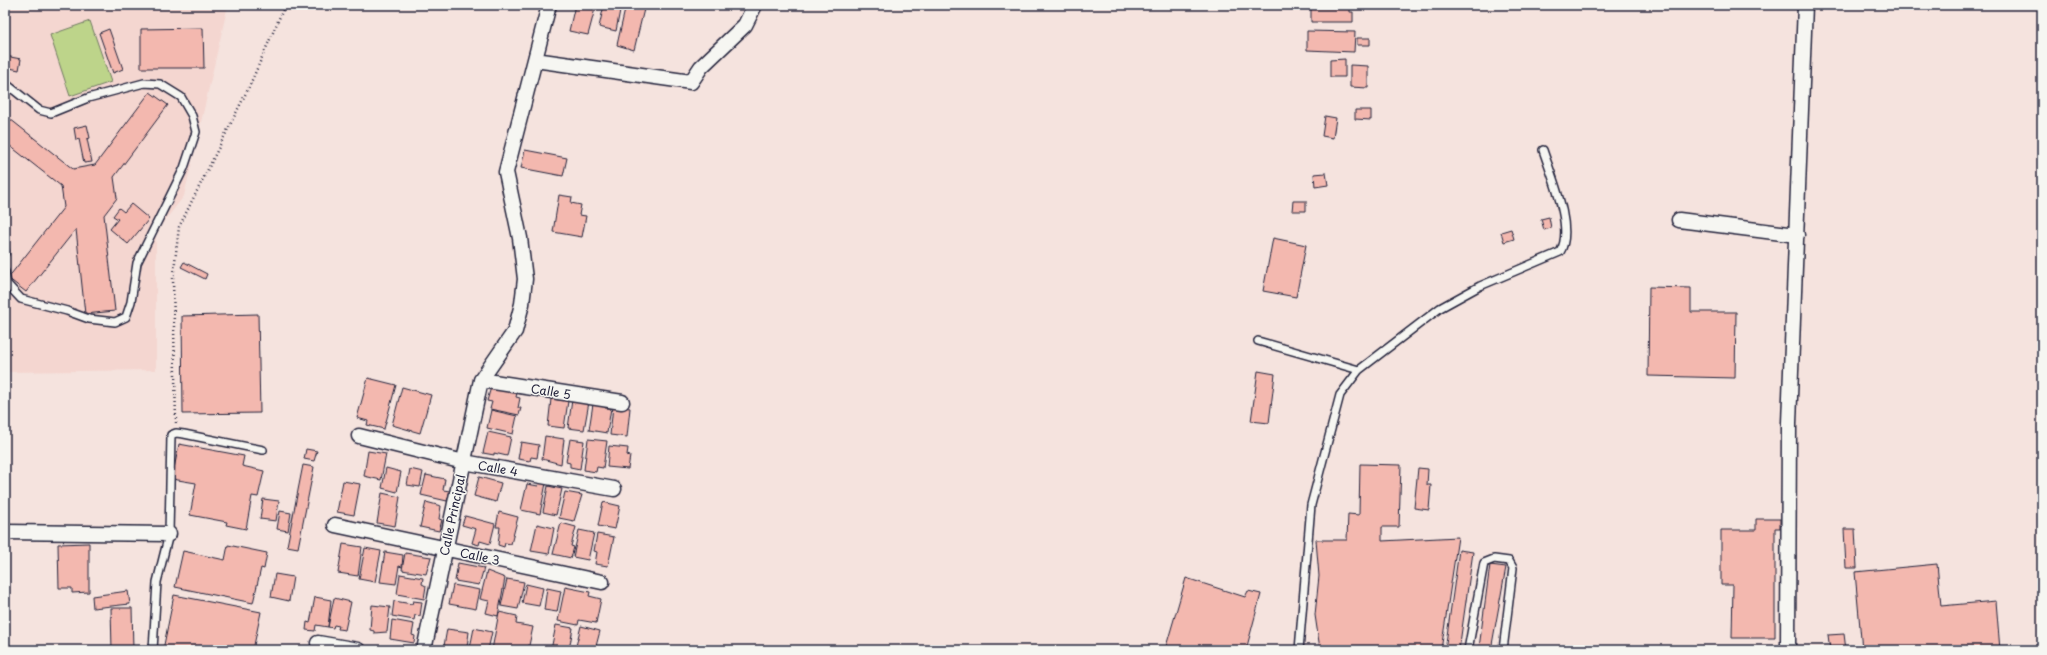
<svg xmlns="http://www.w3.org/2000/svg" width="2047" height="655" font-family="'Playpen Sans',sans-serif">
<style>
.built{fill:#f4d6d0}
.green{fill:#bdd48a;stroke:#707b62}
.building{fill:#f3b8af;stroke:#22223b}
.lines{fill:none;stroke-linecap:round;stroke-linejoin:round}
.lane-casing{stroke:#22223b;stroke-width:10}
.street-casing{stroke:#22223b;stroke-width:17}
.path{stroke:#22223b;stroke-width:2.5;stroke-dasharray:1 3;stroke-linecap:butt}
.lane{stroke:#f6f6f2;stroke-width:7}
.street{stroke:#f6f6f2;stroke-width:14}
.labels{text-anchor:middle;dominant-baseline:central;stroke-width:3;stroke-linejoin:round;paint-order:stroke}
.street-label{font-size:12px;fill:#22223b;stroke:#f6f6f2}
</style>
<rect width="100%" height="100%" fill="#f5e3de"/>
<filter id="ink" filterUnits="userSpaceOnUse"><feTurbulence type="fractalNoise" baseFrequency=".025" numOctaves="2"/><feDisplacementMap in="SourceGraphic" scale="8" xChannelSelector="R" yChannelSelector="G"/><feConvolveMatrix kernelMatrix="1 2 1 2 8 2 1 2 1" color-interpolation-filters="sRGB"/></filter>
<g filter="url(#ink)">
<path class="built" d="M5,5h223l-44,191 -28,36v138l-151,2z"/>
<path class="green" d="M90,21l21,61 -41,14 -20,-61z"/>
<path class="building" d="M575,5h21l-8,30 -19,-4z
M604,5h17l-5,26 -17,-4z
M626,5h19l-11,45 -17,-5z
M1311,6l39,1v5h3v10h-42z
M203,28l1,40h-63v-39z
M109,29l14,40 -10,4 -14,-40z
M1307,31l48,1 -1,20 -47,-2z
M1357,38h13v7h-13z
M5,56l16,3 -2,11 -14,-3z
M1345,59v18h-15v-17z
M1350,65l18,1v22l-18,-1z
M150,92l18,13 -54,72 3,21 -13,17 11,96 -30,3 -9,-85 -50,63 -18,-14 56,-71 -3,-21 -56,-44v-27l68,54 22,-4z
M1355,110h16v10l-16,-1z
M1325,116l11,2 -3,20 -11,-2z
M87,125l3,13 -3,1 5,23 -8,1 -5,-24 -3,1 -2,-12z
M525,150l42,8 -4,18 -42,-8z
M1326,173l2,12 -13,2 -1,-13z
M559,195l13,2 -1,6 10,2 -2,10 7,1 -4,21 -29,-5z
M1293,201h13v10h-14z
M131,204l18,15 -21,25 -18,-15 8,-10 -5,-3 6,-8 5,4z
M1549,217l2,11 -7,2 -3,-11z
M1511,229l3,10 -10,3 -3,-10z
M1273,238l33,7 -10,52 -33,-6z
M184,262l23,12 -2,5 -24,-12z
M1649,287l42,1v24h45l-1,66 -87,-2z
M258,314l2,99 -77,1 -1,-98z
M1258,371l17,3 -6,49 -18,-2z
M368,378l28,7 -12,44 -17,-4 1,-4 -11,-3z
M402,387l29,8 -11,38 -28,-8z
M491,387l26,6 -1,4 4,1 -2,10h3l-2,7 -29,-6 2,-7 -5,-1z
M551,399l17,2 -4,27 -16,-2z
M572,400l17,2 -5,28 -16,-2z
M606,403l-1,5h6l-4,25 -18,-3 4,-26z
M613,406l17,2 -3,29 -17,-2z
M491,410l26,6 -4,18 -26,-6z
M488,432l23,5 -4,19 -13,-3v2l-11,-2z
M545,436l19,3 -3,25 -19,-5z
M570,439l14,2 -4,28 -10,-2v-4l-4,-1z
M588,439l19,2 -4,27 -6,-1 -1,5 -12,-2z
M521,442l18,3 -2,13 -6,-1 -1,4 -12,-2z
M179,444l65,12 -2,10 22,5 -6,26 -6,-1 -6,33 -20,-4 1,-3 -37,-7 6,-32 -24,-4z
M609,446l19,2 -1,7 3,1 -2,13 -21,-2z
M306,449l11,2 -3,10 -10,-2z
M368,451l18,3 -5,26 -17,-4z
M1360,464l41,1 -2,62h-17v14l76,-4 -17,113h-126l5,-1 -5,-34 4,-39 -3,-36h31l1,-26 11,1z
M303,465l11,2 -16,81 -11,-2z
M386,468l15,4 -4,20 -15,-4z
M1418,468l10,1 -1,16h4l-2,25 -15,-2z
M410,469l13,3 -3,15 -13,-2z
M426,475l19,4 -2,11 7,1 -3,10 -26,-6z
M479,477l22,6 -5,19 -22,-6z
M343,481l17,3 -6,31 -17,-3z
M539,482l7,1 -6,31 -19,-4 6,-26 11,2z
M548,486l14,3 -6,26 -13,-3z
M565,492l17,3 -8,26 -15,-3z
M382,493l18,4 -5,29 -18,-3z
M263,499l16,2 -3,20 -16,-2z
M426,502l15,4 -2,13 3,1 -3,11 -19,-4z
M603,502l17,4 -5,23 -17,-3z
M280,511l11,2 -3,18 -11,-2z
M499,512l19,5 -7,27 -6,-1 -1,4 -6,-2 2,-18h-4z
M465,516l30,8 -5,20 -10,-3 -1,4 -7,-2 4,-14 -14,-4z
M1756,519h24v9h-5v110h-43l1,-53h-12v-55h35z
M561,523l15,4 -5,19 3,1 -3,11 -18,-4z
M537,524l17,4 -5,26 -18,-3z
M1844,529h11l2,39h-11z
M579,530l15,3 -6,27 -15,-3z
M597,534l17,3 -6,29 -13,-2 2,-12 -3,-1z
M89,543v49l-17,1v-5h-13l-1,-44z
M343,544l19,3 -4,29 -20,-3z
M228,545l39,8 -3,16 -3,-1 -8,35 -78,-16 8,-36 42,9z
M365,548l16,3 -6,31 -16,-3z
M1459,550l14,2 -14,98h-14z
M385,552l18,3 -1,12 -3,-1 -3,18 -16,-2z
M405,553l26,4 -5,17 -24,-4z
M458,563l26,5 -5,17 -24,-4z
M1937,564l4,42 55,-5 4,49h-138l-7,-78z
M1490,565l16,2 -15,83 -12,-2z
M487,571l18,7 -7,38 -12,-3 3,-12 -9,-2z
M275,574l18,3 -4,24 -18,-4z
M400,574l23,4 -1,6 4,2 -2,13 -27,-5z
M1186,578l59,19 3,-6 13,3 -15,56h-81z
M507,579l17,3 -6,27 -17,-3z
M526,584l17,4 -4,18 -17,-3z
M453,585l27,5 -4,19 -27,-5z
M565,587l25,5 -1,4 12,3 -5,24 -17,-3 -1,5 -20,-4z
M547,588l14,3 -4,21 -13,-2z
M128,591l2,13 -37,4 -1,-12z
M174,595l87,17 -8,38h-90z
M315,597l16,3 -3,27 -12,-2 -1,6 -9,-1 1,-8 3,1z
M334,598l17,4 -6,28 -7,-1 1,-3 -5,-1 -1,3 -5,-1z
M394,601l18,3 1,-3 9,1 -2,14 -5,-1 -1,5 -22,-4z
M372,605l18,2 -3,25 -13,1v-2l-4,-1z
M111,608h21l1,42h-21z
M499,612l18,4 -1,8 17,3 -5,23h-36z
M392,620l22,4 -2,11 3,1 -1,7 -24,-4z
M556,625l17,3 -4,22h-18z
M581,626l19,5 -5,19h-20z
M474,628l18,4 -4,18 -18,-2z
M447,629l22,3 -2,15 -7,-1 -1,4 -4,-1v-2l-11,-1z
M1844,634l2,16h-16l-2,-15z"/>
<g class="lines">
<defs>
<path id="lane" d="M5,83l34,27 12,3 37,-15 56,-15 16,1 21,13 11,19 4,16 -12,36 -47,95 -6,39 -5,15 -11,5 -26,-3 -22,-8 -46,-12 -14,-15 -2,-12
M5,251v2
M1258,341l101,29
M153,650l4,-68 12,-48 2,-99 5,-2 8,1 79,16
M1299,650l12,-145 29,-110 19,-25 81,-62 40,-22 80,-34c15,-23 -9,-77 -17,-102
M1468,650l16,-87 10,-4 15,2 4,7 -10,82"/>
<path id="street" d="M535,60l156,22 10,-15 44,-42 10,-20
M1679,220l118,15
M481,380l141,22
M359,436l105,26 150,27
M335,525l267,57
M5,532l164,2
M318,643l40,7
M424,650l57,-270 34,-49 7,-27 3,-25 -5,-41 -14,-66 43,-167
M1788,650l1,-227 16,-418"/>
</defs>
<use href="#lane" class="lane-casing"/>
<use href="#street" class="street-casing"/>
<path class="path" d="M176,423l-3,-144 6,-52 70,-140 36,-82"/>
<use href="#lane" class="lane"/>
<use href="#street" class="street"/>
</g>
</g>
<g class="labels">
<g class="street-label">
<text transform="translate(551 391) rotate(9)">Calle 5</text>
<text transform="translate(498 468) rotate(10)">Calle 4</text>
<text transform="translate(452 515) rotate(-78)">Calle Principal</text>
<text transform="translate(480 556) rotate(12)">Calle 3</text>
</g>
</g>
<rect width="2047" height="655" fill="none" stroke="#f6f6f2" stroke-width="20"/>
<rect x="10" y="10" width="2027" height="635" fill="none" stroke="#22223b" stroke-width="1.5" filter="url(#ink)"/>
</svg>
